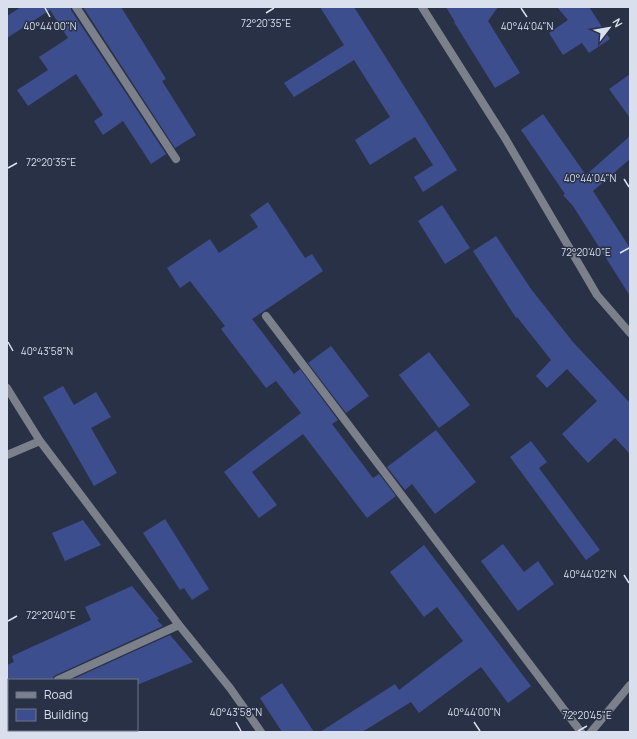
<svg xmlns="http://www.w3.org/2000/svg" width="637" height="739" font-family="Manrope,sans-serif">
<style>
.building{fill:#3d4e8e}
.lines{fill:none;stroke-linecap:round;stroke-linejoin:round}
.service{stroke:#7b808b;stroke-width:8}
.minor{stroke:#7b808b;stroke-width:8}
.tertiary{stroke:#7b808b;stroke-width:8}
.ticks{fill:none;stroke:#d9dfed;stroke-width:1.5}
.ticks-label{font-size:10px;text-anchor:middle;fill:#d9dfed;stroke:#293146;stroke-width:3;stroke-linejoin:round;paint-order:stroke}
</style>
<rect width="100%" height="100%" fill="#293146"/>
<path class="building" d="M21,7h50v3l95,144 -15,10 -28,-43 -20,14 -9,-14 9,-6 -27,-41 -48,32 -11,-16 31,-20 -9,-13 29,-19 -18,-28 -43,28v-22z
M83,7h38l45,72 -4,2 34,54 -21,13z
M320,7h34l103,163 -34,22 -9,-15 19,-12 -18,-28 -45,28 -15,-25 35,-23 -36,-57 -60,37 -10,-14 60,-38z
M446,7h52l-10,14 32,52 -25,15 -41,-66h1z
M557,7h32l21,32 -21,14 -7,-10 -19,12 -14,-22 19,-13z
M630,74v44l-21,-29z
M543,114l43,61 44,-39v23l-37,32 37,57v48l-57,-90 -10,-11 2,-1 -44,-64z
M268,202l37,56 7,-4 11,17 -71,48 42,55 6,-5 38,51 -6,4 41,54 6,-4 17,22 -29,22 -64,-84 -51,38 25,33 -18,13 -35,-46 77,-59 -25,-32 -10,7 -45,-59 4,-3 -35,-45 -10,7 -13,-20 43,-29 9,14 39,-26 -8,-12z
M442,205l28,43 -25,16 -27,-43z
M496,236l35,53 42,53 57,61v51l-15,-16 -27,25 -26,-29 35,-33 -30,-32 -20,19 -11,-12 15,-16 -34,-43 -1,1 -43,-67z
M331,346l38,50 -23,17 -38,-50z
M429,352l41,53 -31,23 -40,-53z
M63,386l11,19 22,-13 15,25 -20,11 26,45 -23,13 -51,-89z
M436,430l40,52 -41,32 -23,-30 -7,6 -18,-23z
M531,441l16,21 -8,6 61,82 -14,10 -76,-103z
M165,519l44,70 -17,11 -8,-12 -4,2 -37,-57z
M83,520l18,25 -36,16 -13,-28z
M503,544l21,28 14,-11 16,23 -36,27 -37,-50z
M424,545l107,141 -23,17 -27,-36 -62,46 -8,-11 -49,30h-42l75,-48 4,6 64,-49 -26,-34 -13,10 -34,-45z
M132,586l27,33 -2,1 6,6 -107,49 -3,2v3h-44v4l-2,1v-20l7,-3 -2,-6 79,-36 -6,-13z
M170,635l23,27 -56,23v-5h-66z
M282,683l32,49h-32l-22,-34z"/>
<g class="lines">
<path class="service" d="M266,316l315,416"/>
<path class="minor" d="M76,7l100,152
M7,388l33,53 139,184 51,63 31,44
M7,455l33,-14
M58,680l121,-55
M7,703l2,-1
M591,732l39,-47"/>
<path class="tertiary" d="M422,7l83,131 92,157 33,38"/>
</g>
<path class="ticks" d="M45,8l5,9M521,8l6,9M266,13l8,-5M8,168l9,-5M624,179l5,8M620,253l9,-5M8,342l5,9M624,575l5,8M8,621l9,-5M236,722l5,9M474,722l6,9M578,731l9,-5"/>
<g class="ticks-label">
<text x="266" y="27">72°20'35"E</text>
<text x="50" y="30">40°44'00"N</text>
<text x="527" y="30">40°44'04"N</text>
<text x="51" y="166">72°20'35"E</text>
<text x="590" y="182">40°44'04"N</text>
<text x="586" y="256">72°20'40"E</text>
<text x="47" y="355">40°43'58"N</text>
<text x="590" y="578">40°44'02"N</text>
<text x="51" y="619">72°20'40"E</text>
<text x="236" y="716">40°43'58"N</text>
<text x="474" y="716">40°44'00"N</text>
<text x="587" y="719">72°20'45"E</text>
</g>
<rect width="637" height="739" fill="none" stroke="#d9dfed" stroke-width="16"/>
<rect x="8" y="679" width="130" height="52" fill="#293146" stroke="#6f7789"/>
<rect x="16" y="692" width="20" height="6" fill="#7b808b" stroke="#6f7789"/>
<text x="44" y="699" font-size="12" fill="#d9dfed">Road</text>
<rect x="16" y="709" width="20" height="12" fill="#3d4e8e" stroke="#6f7789"/>
<text x="44" y="719" font-size="12" fill="#d9dfed">Building</text>
<g transform="translate(609 28) rotate(59)" stroke="#293146" stroke-width="3" paint-order="stroke">
<path d="M0-3L7 15L0 10L-7 15Z" fill="#d9dfed"/>
<text y="-6" font-size="11" font-weight="bold" text-anchor="middle" fill="#d9dfed">N</text>
</g>
</svg>
